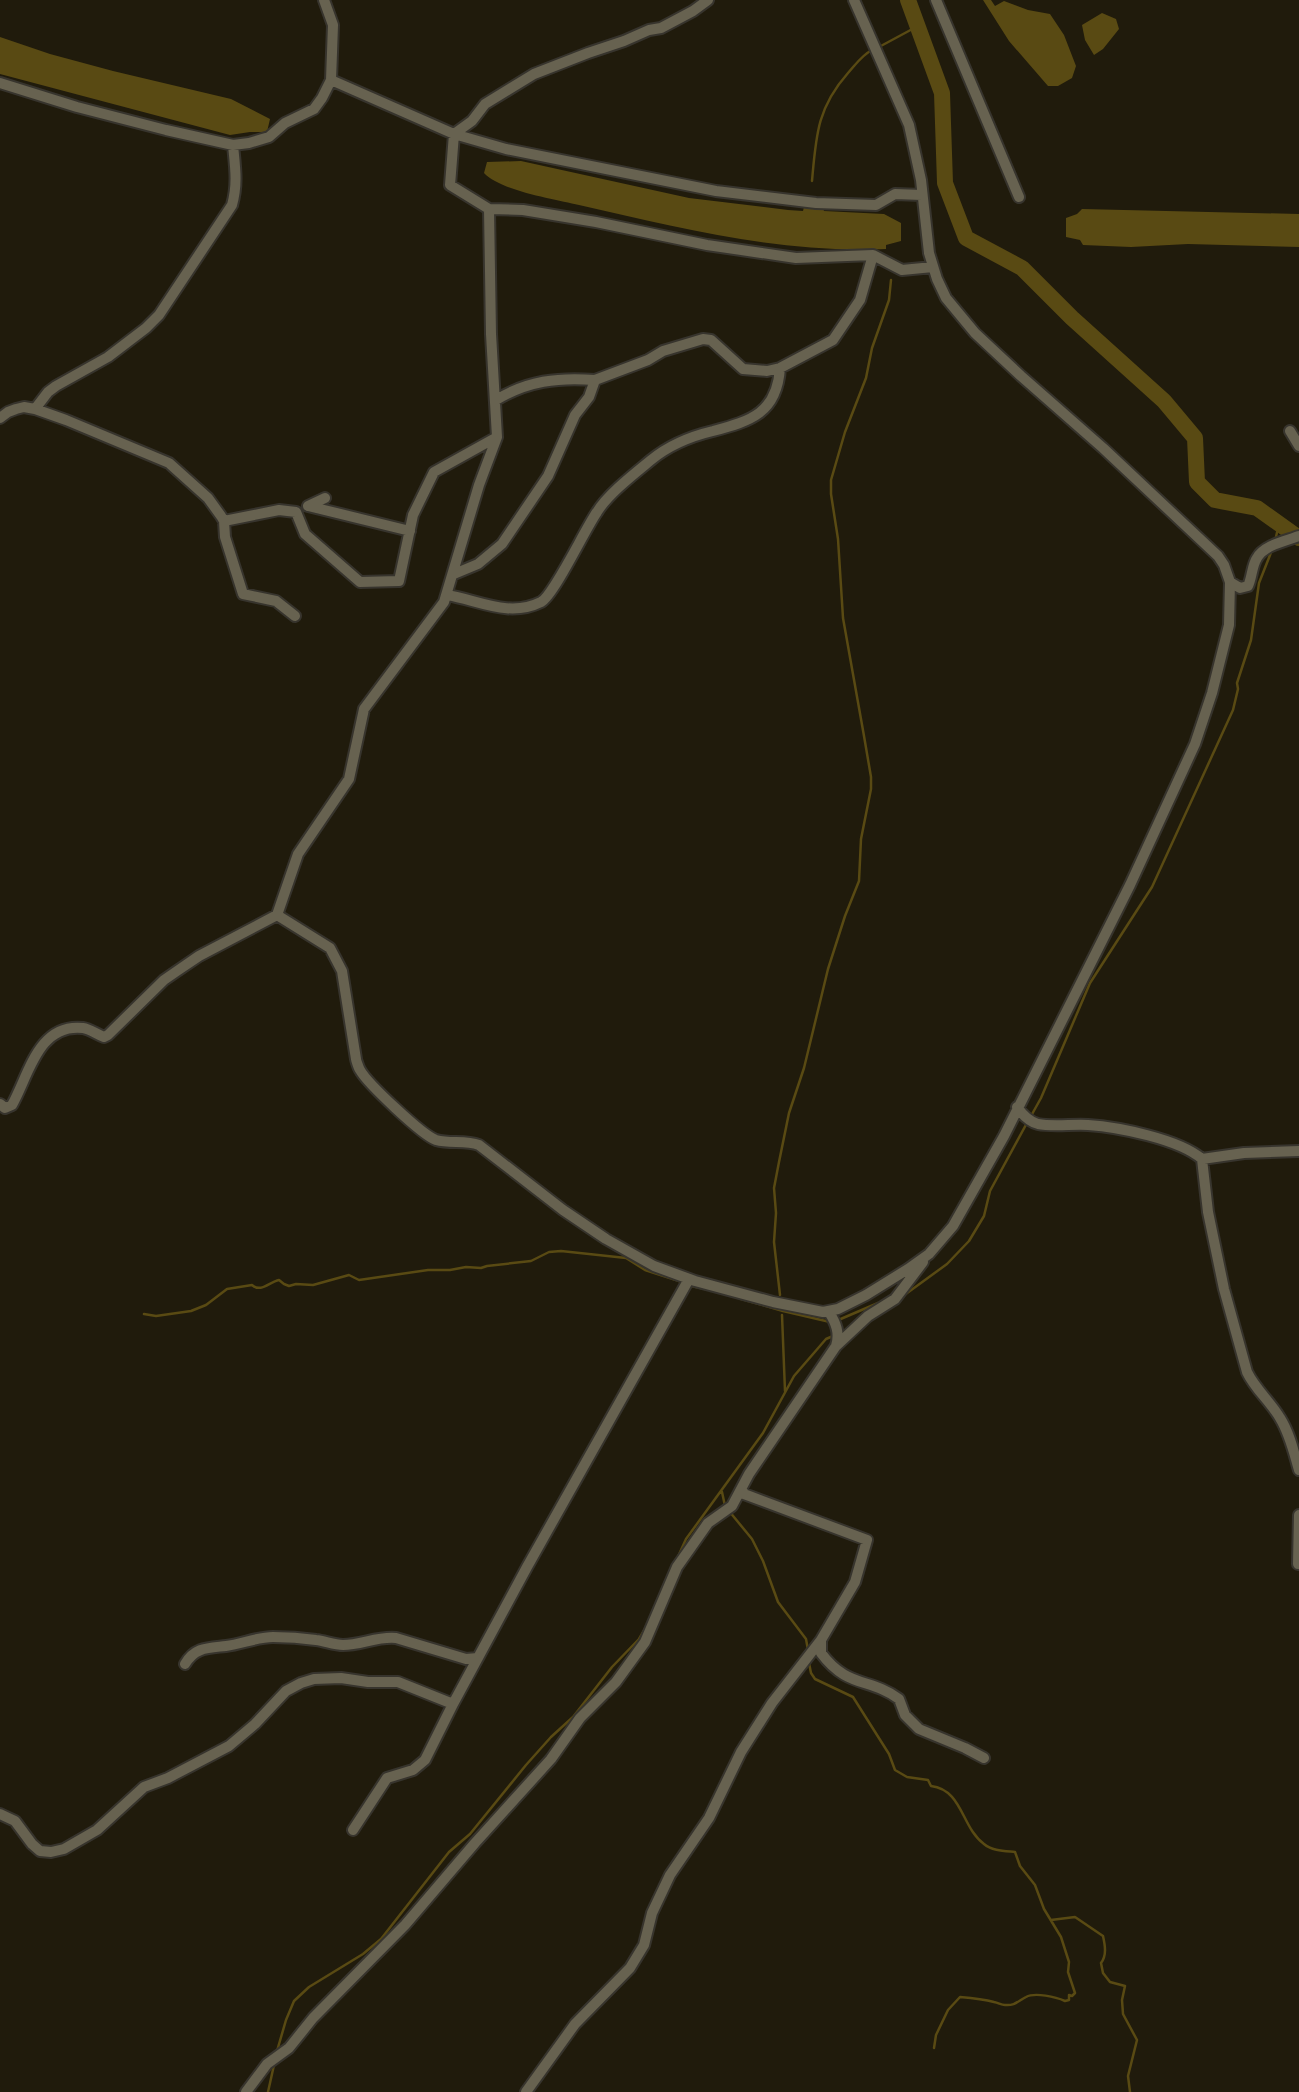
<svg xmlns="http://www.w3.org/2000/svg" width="1299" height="2092" font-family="'Source Sans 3',sans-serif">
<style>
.water{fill:#594a13}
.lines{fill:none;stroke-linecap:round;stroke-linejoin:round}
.stream{stroke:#594a13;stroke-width:2.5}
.river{stroke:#594a13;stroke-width:16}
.minor-casing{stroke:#37342d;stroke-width:14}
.minor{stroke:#676250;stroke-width:10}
</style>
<rect width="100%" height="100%" fill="#201b0c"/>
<path class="water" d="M983,0h8l4,6 9,-5 24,9 22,4 14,21 12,31 -4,12 -14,8h-10l-39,-45z
M1102,13l14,6 3,10 -16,20 -9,6 -9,-15 -3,-15z
M0,37l50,17 63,17 118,28 39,20 -3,13h-17l-20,3 -230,-61z
M521,161l168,37 99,12 15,1 1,-4 19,1 1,3 60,3 17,9v18l-15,4v4c-104,5 -206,-21 -307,-44 -25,-6 -78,-14 -95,-32l3,-11z
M1082,209l217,5v33l-111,-3 -57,3 -48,-2 -3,-5 -14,-3v-19l11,-4z"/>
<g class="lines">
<path class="stream" d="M879,47l39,-21
M812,181c4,-45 5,-73 36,-108 8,-9 14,-18 24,-23
M1275,541l4,-17
M1031,1116l10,-18 49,-115 62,-96 81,-177 5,-21 -1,-6 14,-43 8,-57 13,-33
M691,1286l14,3
M780,1295l-6,-53 2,-29 -2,-25 5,-26 10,-49 15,-45 24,-99 17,-53 14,-35 2,-42 10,-50v-12l-7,-41 -21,-118 -5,-79 -7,-45v-14l14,-48 21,-54 6,-30 17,-48 2,-20
M903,1296l44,-32 22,-23 15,-25 6,-25 38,-70
M741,1299l42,12 47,11
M144,1314l12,2 35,-5 15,-6 21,-16 25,-4c9,8 17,-3 27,-5l5,4 5,2 7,-2 17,1 36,-10 10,5 69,-10h22l16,-3 15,1 6,-2 44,-5 18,-9 12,-1 65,7 19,12 37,12
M782,1315l3,76
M836,1321l42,-18
M722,1492l3,14
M729,1511l23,28 11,22 15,41 28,37 2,11
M676,1561l10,-22 77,-106 31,-57 32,-37 7,-3
M809,1663l2,10 4,6 38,18 36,57 6,16 12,7 21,3 3,6c32,4 30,41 53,58 8,7 21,7 31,8l5,14 15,19 9,24 17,28 8,25 -1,10 7,21 -3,3 -3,-1v5l-4,1c-9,-4 -30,-9 -39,-4 -8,4 -11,9 -21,8 -4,0 -6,-2 -11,-3 -11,-3 -22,-4 -34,-5l-12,13 -12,25 -2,13
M1051,1920l24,-3 28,19c2,9 4,19 -2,27l2,10 7,9 15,4 -3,14 1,14 14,26 -9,36 2,16
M277,2051l9,-31 8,-19 15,-14 54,-33 18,-15 68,-87 21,-18 56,-69 25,-28 22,-20 39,-50 27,-28 7,-12
M268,2092l6,-27"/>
<path class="river" d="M908,0l34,93 3,90 21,55 56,30 50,50 92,83 31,37 2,44 18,18 42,8 42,30"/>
<defs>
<path id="minor" d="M324,0l9,25 -2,55 123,54 52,15 210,42 100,12 60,2 19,-11 27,1
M936,0l83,197
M0,83l77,24 89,23 67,15 16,-2 20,-6 16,-14 29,-14 8,-11 9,-18
M489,209l34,1 73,12 111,23 89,13 77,-3 29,15 31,-3
M595,380l53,-20 15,-9 40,-12 8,1 32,29 24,2 13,-3 53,-28 27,-40 13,-45
M35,409l13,-17 8,-6 52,-29 38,-29 13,-13 73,-110c6,-21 3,-39 1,-60
M0,418l8,-6 8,-3 8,-2 11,2 31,11 103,43 39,35 13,18 3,5 1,16 18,57 33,7 19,15
M1290,431l9,15
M308,506l102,25
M308,506l17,-8
M224,521l55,-11 17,2 9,22 55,48 39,-1 14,-66 21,-43 63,-35
M454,574l24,-10 24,-20 46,-68 27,-61 14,-18 6,-17c-37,-3 -68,1 -99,20
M1230,582l10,6 8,-2c4,-8 4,-21 9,-28 7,-13 29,-17 42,-22
M447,595c31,5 62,23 94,7 13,-7 44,-73 56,-90 11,-18 37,-38 54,-52 17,-14 41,-24 62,-29 38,-10 64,-18 67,-63
M277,915l53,33 12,23 14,88c0,1 3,10 4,11 7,13 62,65 76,70 14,4 29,0 43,5l84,65 43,29 48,27 41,15 78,21 50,10 15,-3 28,-14 42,-26 21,-15 24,-28 51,-90 126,-251 65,-141 17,-51 17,-68 1,-43 -6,-17 -6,-9 -115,-108 -82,-72 -46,-43 -29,-35 -9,-19 -8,-26 -8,-73 -12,-55 -55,-125
M0,1104l5,4 7,-3c17,-30 26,-82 71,-77 7,1 13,6 21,9l4,-2 56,-55 13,-9 22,-15 78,-41 21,-61 51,-75 15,-70 80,-107 35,-117 18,-48 -6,-103 -2,-125 -39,-24 4,-51 18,-13 13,-17 49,-30 54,-21 36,-12 25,-11 12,-2 32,-17 15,-11
M1017,1107c5,7 13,15 21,17 14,3 35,0 50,1 30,2 91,14 114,34l6,53 16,77 23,83c8,17 23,29 33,46 10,16 14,35 19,52
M1202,1159l42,-6 55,-2
M829,1312c7,11 11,21 7,34
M742,1489l2,5 123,46 -12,42 -34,58v13c27,36 48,24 78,46l6,16 14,14 46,19 19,10
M1298,1564l1,-49
M185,1664c10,-17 23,-16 41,-18 16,-2 31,-9 47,-9 14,0 29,1 43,3 9,1 18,5 27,5 18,0 35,-9 53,-7l70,21 12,-1
M0,1814l15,7 17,23 8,7 11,1 13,-3 33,-19 47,-43 24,-9 61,-32 26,-22 31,-33 15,-8 13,-4 27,-1 27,4h30l55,22
M353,1830l34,-52 26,-8 12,-10 28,-56 74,-137 162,-288
M246,2092l21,-28 22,-16 24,-30 92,-93 70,-82 76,-84 29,-41 36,-36 29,-40 32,-75 31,-44 24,-17 17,-32 87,-128 32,-30 27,-17 28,-37
M526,2092l49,-68 55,-56 14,-23 8,-32 18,-38 39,-57 32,-66 31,-49 49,-63"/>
</defs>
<use href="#minor" class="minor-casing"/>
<use href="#minor" class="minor"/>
</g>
</svg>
